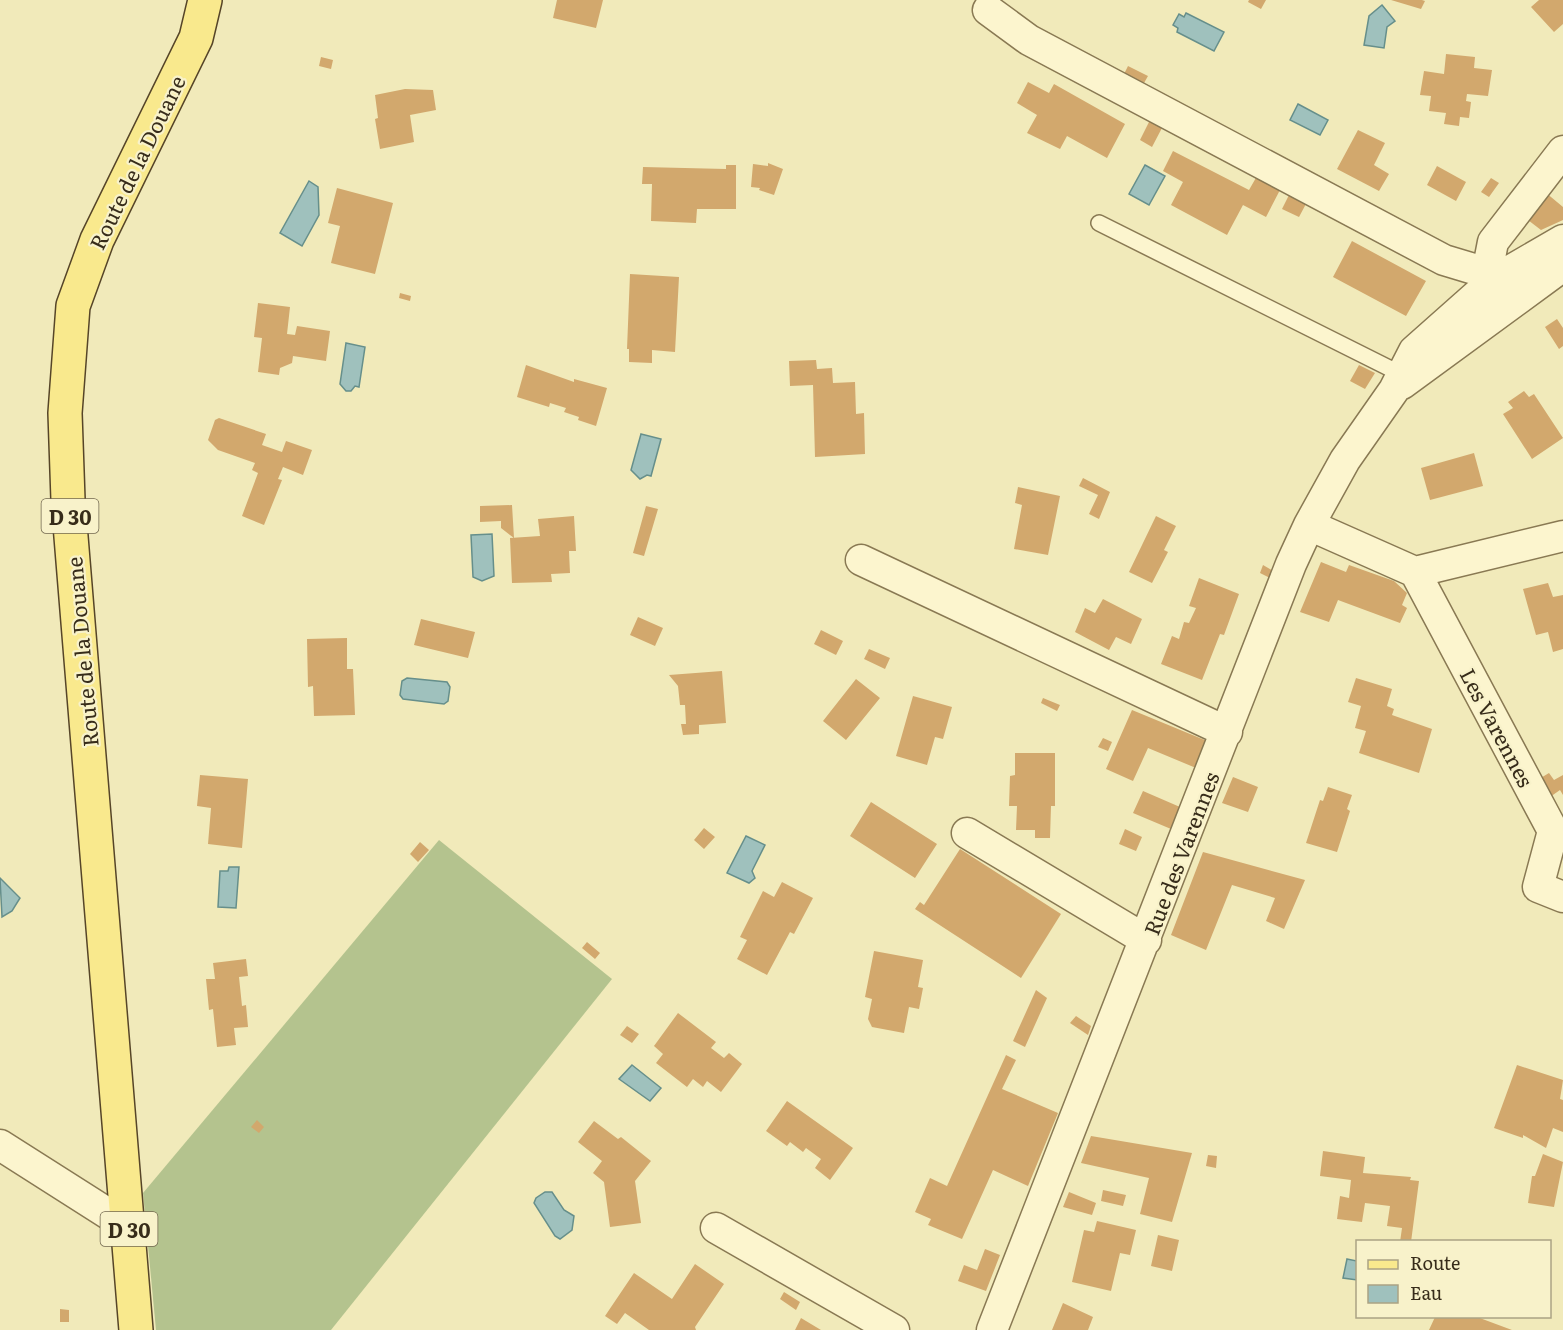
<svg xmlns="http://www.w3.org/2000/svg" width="1563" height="1330" font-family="Literata,serif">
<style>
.cemetery{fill:#b4c38e}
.water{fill:#9fc1bd;stroke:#668f8b;stroke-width:1.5}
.building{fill:#d2a86d}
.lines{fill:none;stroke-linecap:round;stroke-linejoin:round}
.lane-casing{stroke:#897953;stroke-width:18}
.street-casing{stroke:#897953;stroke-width:33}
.primary-casing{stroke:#564528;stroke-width:36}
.lane{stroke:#fcf5ce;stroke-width:15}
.street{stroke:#fcf5ce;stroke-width:30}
.primary{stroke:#f9e98d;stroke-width:33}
.labels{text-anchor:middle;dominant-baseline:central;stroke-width:4.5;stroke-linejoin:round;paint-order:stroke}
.shield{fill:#f8f2ca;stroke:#71674f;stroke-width:1.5}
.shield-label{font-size:20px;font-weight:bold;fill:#372c1a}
.street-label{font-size:21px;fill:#372c1a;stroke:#f8f2ca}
</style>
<rect width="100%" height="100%" fill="#f1eaba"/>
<path class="cemetery" d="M439,840l173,139 -281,351h-175l-13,-137z"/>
<path class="water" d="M1382,5l13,16 -8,6 -3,21 -20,-3 5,-29z
M1186,13l38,19 -10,19 -37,-19 1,-4 -5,-3 6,-11 5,3z
M1298,104l30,16 -8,15 -30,-15z
M1145,165l20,11 -16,29 -20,-11z
M309,181l9,6 1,28 -17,31 -22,-13z
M346,343l19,4 -6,40 -4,-1 -4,5h-5l-6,-7z
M641,434l20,5 -10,37 -4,-1 -7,4 -9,-9z
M492,534l2,42 -12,5 -9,-4 -2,-42z
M407,678l40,4 3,5 -2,14 -4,3 -41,-5 -3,-4 2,-14z
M746,836l19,9 -13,26 3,7 -6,5 -22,-10z
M229,867h10l-3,41 -18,-1 2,-36h8z
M0,878l20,20 -8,13 -10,6z
M632,1065l29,23 -11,13 -31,-22z
M545,1192h7l12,18 10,6 -2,14 -12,9 -5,-3 -21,-33 2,-5z
M1347,1259l10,2v19l-14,-2z"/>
<path class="building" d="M557,0h46l-7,28 -43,-10z
M1249,0h17l-5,9 -13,-7z
M1391,0h31l3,1 -4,8z
M1539,0h24v24l-9,8 -23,-25z
M1446,54l29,3 -1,11 18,2 -4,26 -21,-2 -1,7 5,1 -2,16 -9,-1 -1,9 -15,-2 2,-11 -17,-2 2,-15 -11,-1 4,-24 20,3z
M321,57l12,3 -2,9 -12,-3z
M1128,66l20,10 -8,14 -19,-10z
M1028,82l21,11 5,-9 71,40 -18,34 -40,-22 -7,13 -33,-16 10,-18 -20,-12z
M405,89l28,1 3,20 -26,5 4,27 -34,7 -5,-30 3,-1 -3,-23z
M1150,120l13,6 -11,21 -12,-7z
M1358,130l27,13 -11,22 15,9 -10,17 -42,-22z
M1173,151l76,39 8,-14 24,12 -15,29 -23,-12 -16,30 -56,-30 12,-23 -20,-11z
M768,163l15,6 -9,26 -15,-5 1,-2 -9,-1 2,-23 15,2z
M726,165h10v44h-39l-1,14 -45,-2 1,-37h-10l1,-17 83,2z
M1437,166l29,16 -10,19 -29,-16z
M1491,178l8,5 -10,14 -8,-5z
M337,188l56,15 -18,71 -44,-11 9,-37 -12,-3z
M1545,192l18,15v13l-22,10 -17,-13z
M1290,193l17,9 -8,15 -17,-8z
M1352,241l74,40 -20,35 -73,-39z
M630,274l49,3 -4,75 -23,-2v13l-23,-1v-13h-2z
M400,293l11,3 -1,5 -11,-3z
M258,303l32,4 -3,27 8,1 2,-9 33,5 -4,30 -33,-5 -1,7 -12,5 -1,7 -21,-3 4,-34 -8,-1z
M1557,319l6,9v18l-4,3 -14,-22z
M816,360l1,9 15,-1 1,15 22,-1 1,32 8,-1 1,41 -50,3 -2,-72 -23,1 -1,-25z
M526,365l48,17v-3l33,9 -11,38 -18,-6 1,-3 -15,-5 2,-4 -16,-5 -1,4 -32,-10z
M1359,365l16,8 -10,16 -15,-8z
M1524,391l5,6 5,-3 29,44 -31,21 -29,-45 10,-6 -5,-6z
M219,418l47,16 -4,11 20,7 4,-11 26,9 -9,25 -20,-8 -5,12 4,1 -18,45 -22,-9 16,-43 -6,-3 3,-7 -37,-13 -10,-10 7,-20z
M1474,453l9,33 -53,14 -9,-32z
M1083,478l27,14 -11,27 -10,-5 9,-19 -19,-9z
M1018,487l42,9 -12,59 -34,-6 8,-44 -7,-2z
M512,505l2,33 -13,-10v-7l-21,1v-16z
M646,506l12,3 -14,47 -11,-3z
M574,516l2,35h-7l1,22 -19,1 1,8 -40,1 -2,-45 30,-2 -2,-17z
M1156,516l20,10 -12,24 4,2 -16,31 -23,-11z
M1321,562l25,10 3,-7 45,16 13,12 -5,12 5,3 -7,15 -62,-23 -9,22 -29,-10z
M1263,565l12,7 -3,7 -12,-6z
M1199,578l40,16 -15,41 -4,-1 -18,46 -41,-16 11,-28 7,3 5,-17 5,1 7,-15 -7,-2z
M1548,583l5,14 10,-2v54l-10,3 -5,-20 -12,3 -13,-46z
M1103,599l39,20 -11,25 -15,-7 -7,13 -34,-18 10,-24 10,5z
M638,617l25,11 -8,18 -25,-11z
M421,619l54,13 -7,26 -54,-13z
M821,630l22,11 -7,14 -22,-11z
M347,638v31h6l2,46 -41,1 -1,-30 -5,1 -1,-48z
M869,649l21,9 -5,11 -21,-10z
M722,671l4,52 -27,2v9l-16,1 -2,-11h5l-1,-19h-5l-2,-19 -9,-11z
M1356,678l36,11 -5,17 7,3 -2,6 40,14 -13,44 -60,-20 7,-22 -11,-3 6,-22 -13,-4z
M856,679l24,19 -34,42 -23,-19z
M913,696l39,11 -9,32 -8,-2 -8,28 -31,-9z
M1043,698l17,7 -3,6 -16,-8z
M1132,710l75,31 -11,27 -48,-20 -15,33 -27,-12z
M1103,738l9,4 -4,9 -10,-4z
M1015,753h40v53h-4l-1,32h-15v-8h-19l1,-24h-8l1,-30 5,-1z
M1549,773l5,7 9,-5v20l-3,-5 -10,7 -11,-18z
M200,775l48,4 -6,69 -34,-4 3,-36 -14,-2z
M1233,777l25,10 -10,25 -26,-9z
M1328,787l24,8 -5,14 3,2 -13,41 -31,-9 14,-43 3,1z
M1143,791l37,16 -9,22 -38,-16z
M871,802l66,42 -22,34 -65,-42z
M704,828l11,9 -11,12 -10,-9z
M1125,829l17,8 -6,14 -17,-7z
M420,842l9,8 -11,12 -8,-8z
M960,849l101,65 -40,64 -106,-69 5,-7 4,3z
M1203,852l102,28 -21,49 -18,-8 9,-23 -43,-13 -26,65 -35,-15z
M782,882l31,16 -19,36 -4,-2 -23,43 -30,-16 10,-19 -7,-3 23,-46 11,6z
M587,942l13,11 -5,6 -13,-11z
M874,951l49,9 -5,27 5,1 -4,21 -10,-2 -5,26 -32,-6 -4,-8 4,-20 -7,-2z
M246,959l2,17 -9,1 3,29 4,-1 2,22 -14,1 2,17 -19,2 -4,-38 -4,1 -3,-31h9l-2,-16z
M1036,990l11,8 -22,49 -12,-6z
M678,1013l38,29 -5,6 13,10 5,-5 13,11 -21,28 -14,-11 -4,6 -10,-8 -6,8 -31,-24 7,-9 -9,-8z
M1076,1016l15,10 -3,9 -18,-12z
M627,1026l12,8 -7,9 -12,-8z
M1006,1055l10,5 -14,29 56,24 -30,73 -35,-16 -31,69 -34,-14 3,-6 -16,-7 15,-34 17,8z
M1517,1065l46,15 -3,19 3,1v32l-10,-4 -7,20 -23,-13v3l-29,-10z
M787,1101l66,47 -23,32 -15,-12 6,-9 -15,-11 -3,4 -13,-10 -3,4 -21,-15z
M257,1120l7,7 -5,6 -8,-6z
M594,1121l24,18 3,-2 30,24 -16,20 6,42 -31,4 -6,-45 -11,-9 9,-12 -24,-19z
M1091,1136l101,17 -20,69 -32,-8 9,-36 -68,-15z
M1323,1151l42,6 -2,16 48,4 -1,3 9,1 -8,61h-11l2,-14 -15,-2 3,-20 -25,-3 -3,19 -25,-3 3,-23 9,2 2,-18 -31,-4z
M1543,1154l20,8 -9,45 -26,-4 4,-27h3z
M1208,1155l9,1 -1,12 -10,-2z
M1103,1190l23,5 -3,11 -22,-5z
M1069,1192l27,11 -4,12 -29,-8z
M1097,1221l39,9 -6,25 -10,-2 -9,38 -39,-9 12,-52 10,2z
M1158,1235l21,5 -7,31 -21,-5z
M985,1249l15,6 -14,36 -28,-10 6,-16 13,5z
M695,1264l29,20 -29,43 1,3h-47l-24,-17 -8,11 -12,-8 29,-43 38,26z
M784,1292l16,10 -4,8 -16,-11z
M1063,1303l30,14 -5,13h-36z
M60,1309l9,1v12h-9z
M1435,1317h42l35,13h-83z
M801,1318l20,12h-26z"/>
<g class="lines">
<defs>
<path id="lane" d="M1099,223l306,153"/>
<path id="street" d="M988,10l41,30 415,220 43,13
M1498,288l-11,-15 6,-31 70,-91
M1402,384l161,-118
M1309,525l106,47 148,-36
M861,560l366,172
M1415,572l138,259 -15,56 25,10
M967,833l179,107
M0,1145l129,82
M716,1228l178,102
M992,1330l299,-766 18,-39 36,-65 49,-70 20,-39 80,-71 69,-40"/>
<path id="primary" d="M136,1330l-68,-830 -3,-87 8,-107 24,-66 99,-202 9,-38"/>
</defs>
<use href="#lane" class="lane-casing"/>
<use href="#street" class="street-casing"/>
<use href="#primary" class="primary-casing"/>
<use href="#lane" class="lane"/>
<use href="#street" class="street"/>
<use href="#primary" class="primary"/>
</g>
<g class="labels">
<g class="shield">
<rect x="41.5" y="499" width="57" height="34" rx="4.5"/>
<rect x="100.5" y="1212" width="57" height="34" rx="4.5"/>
</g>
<g class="shield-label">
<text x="70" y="516">D 30</text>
<text x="129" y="1229">D 30</text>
</g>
<g class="street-label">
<text transform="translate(136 162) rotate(-64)">Route de la Douane</text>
<text transform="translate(81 652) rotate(-95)">Route de la Douane</text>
<text transform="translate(1498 727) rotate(62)">Les Varennes</text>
<text transform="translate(1180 853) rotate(-69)">Rue des Varennes</text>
</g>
</g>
<rect x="1356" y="1240" width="195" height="78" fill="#f8f2ca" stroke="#aba384" stroke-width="1.5"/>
<rect x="1368" y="1260" width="30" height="9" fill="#f9e98d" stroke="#aba384" stroke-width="1.5"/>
<text x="1410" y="1270" font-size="18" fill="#372c1a">Route</text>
<rect x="1368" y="1285" width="30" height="18" fill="#9fc1bd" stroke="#aba384" stroke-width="1.5"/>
<text x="1410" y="1300" font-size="18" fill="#372c1a">Eau</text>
</svg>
